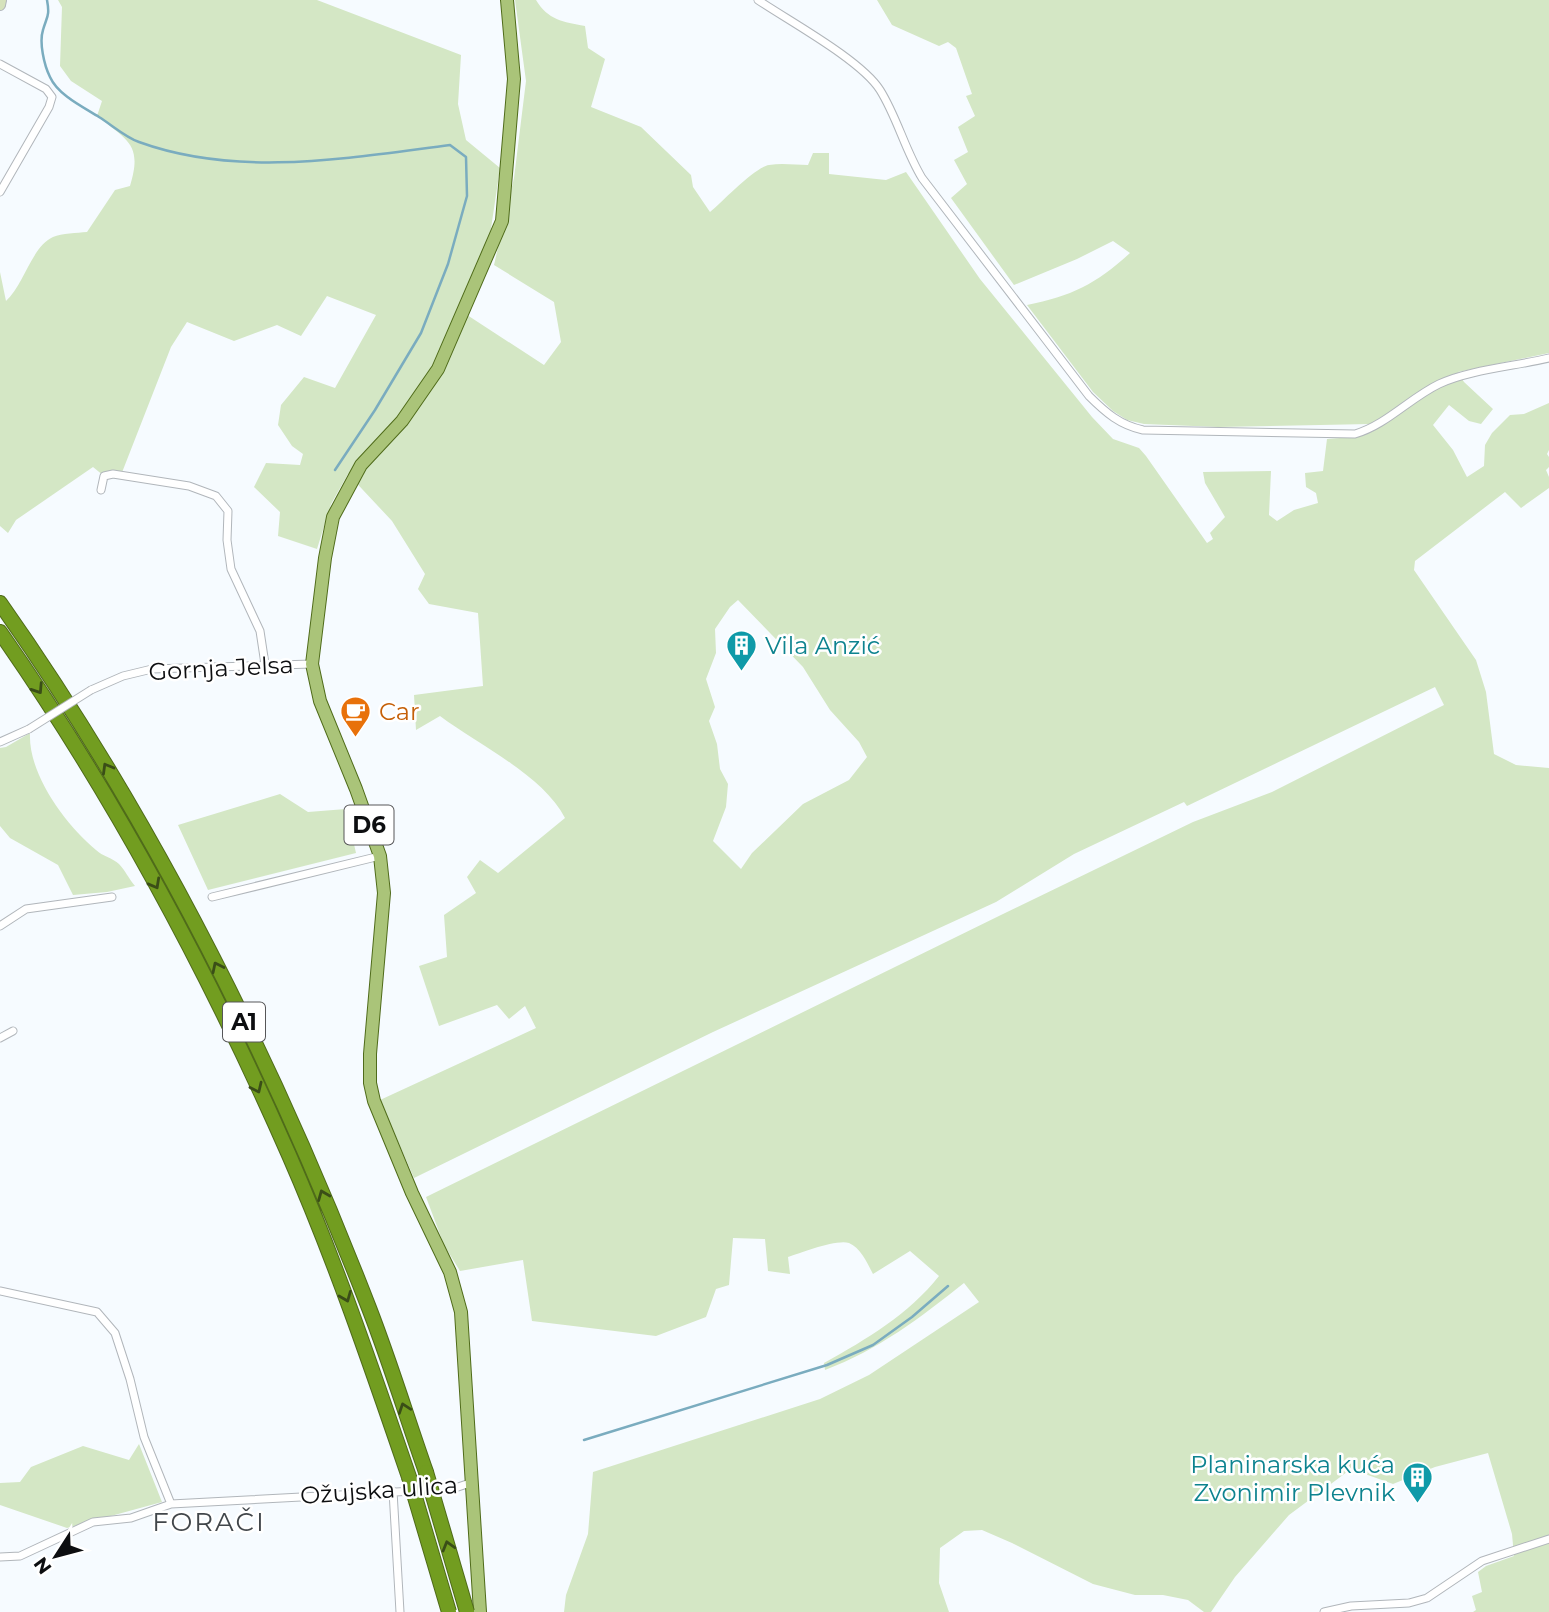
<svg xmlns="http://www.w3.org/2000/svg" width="1549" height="1612" font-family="Montserrat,sans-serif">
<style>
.green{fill:#d4e7c5;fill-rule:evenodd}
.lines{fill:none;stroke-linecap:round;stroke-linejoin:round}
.stream{stroke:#7aacbf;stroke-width:2.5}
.minor-casing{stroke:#b1b6bb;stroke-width:9}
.secondary-casing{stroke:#b1b6bb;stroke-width:12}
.primary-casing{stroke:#4f6b1a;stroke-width:14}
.motorway-casing{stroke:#4f6b1a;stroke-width:16}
.minor{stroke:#fff;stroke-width:7}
.secondary{stroke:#d5e2bc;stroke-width:10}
.primary{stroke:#aac479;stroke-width:12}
.motorway{stroke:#729d20;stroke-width:14}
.minor-bridge-casing{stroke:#b1b6bb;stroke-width:9;stroke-linecap:butt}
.motorway-bridge-casing{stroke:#4f6b1a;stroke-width:16;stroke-linecap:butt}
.minor-bridge{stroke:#fff;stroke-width:7}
.motorway-bridge{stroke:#729d20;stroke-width:14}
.oneway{stroke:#3a4e17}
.labels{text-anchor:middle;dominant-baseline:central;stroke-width:5;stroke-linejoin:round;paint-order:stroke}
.shield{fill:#fff;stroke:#565658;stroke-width:2}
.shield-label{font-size:23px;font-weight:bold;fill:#0d0e10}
.culture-label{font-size:24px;fill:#0d838f;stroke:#fff;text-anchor:start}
.street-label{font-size:24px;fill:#0d0e10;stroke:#fff}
.food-label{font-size:24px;fill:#c56008;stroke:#fff;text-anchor:start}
.neighbourhood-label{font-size:26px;letter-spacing:2px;fill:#42474b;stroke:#fff}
</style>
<rect width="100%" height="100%" fill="#f6fbff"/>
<path class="green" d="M58,0h259l144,55 -3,49 8,36 34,28 -11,74 -28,69 83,54 17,-23 -7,-40 -60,-37 20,-87 12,-97 -11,-81h21c12,20 27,22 49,26l3,22 17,11 -14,48 50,20 50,48 2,12 17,25c13,-11 45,-45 59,-47 13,-2 27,0 39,0l5,-12h16v21l57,6 20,-8 74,107 112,138 21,22 26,9 7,8 61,87 6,-4 -3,-6 15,-16 -20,-34 -2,-11 68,-1 -2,44 8,6 17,-11 24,-7 -2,-10 -10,-6 -1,-14 18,-2 4,-32 25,-2 18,-13 -152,3 -74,-3 -17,-4 -14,-9 -20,-19 -66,-87c45,-9 69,-21 103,-52l-17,-12 -36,18 -63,26 -63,-87 16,-14 -13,-24 14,-8 -10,-25 17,-11 -9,-20 6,-2 -16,-46 -8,-6 -9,4 -47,-21 -15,-25h672v353l-91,19 6,10 29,27 -12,15 -12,-3 -20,-16 -16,20 20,25 14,27 17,-11 1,-21 7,-12 18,-18 14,-1 25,-11v47l-2,4 2,3v10l-3,3 3,7v11l-28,20 -16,-16 -90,69 -1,9 62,90 10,32 8,62 22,11 33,3v844h-76l3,-2 -4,-14 10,-4 -4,-20 8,-6 28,-10 -2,-22 -24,-81 -53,14 -42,17 -42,-15 -62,46 -54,62 -24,35h-7l-16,-12 -25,-5h-28l-42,-11 -81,-41 -30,-13 -18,1 -24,17 -1,35 10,29h-385l2,-17 22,-61 5,-62 227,-73 49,-24 110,-73 -15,-19c-44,35 -86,67 -139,87l-1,-7c43,-24 85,-49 115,-87l-29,-25 -37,23c-6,-11 -12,-26 -24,-31 -13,-4 -48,10 -61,14l2,17 -22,-3 -3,-32 -32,-1 -4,47 -13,4 -10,28 -50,19 -124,-15 -9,-61 -63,11 -16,-26 -18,-48 577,-283 190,-92 79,-30 172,-87 -9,-18 -248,119 -3,-4 -110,52 -78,48 -283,130 -299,146 -34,-78 156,-72 -11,-22 -16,13 -12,-14 -58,21 -20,-60 28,-9 -3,-42 32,-22 -9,-16 13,-17 18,13 67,-55c-22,-43 -85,-72 -125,-102l-24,14 -2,-35 69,-9 -5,-73 -49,-9 -11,-15 7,-15 -33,-53 -44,-47 -17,30 -14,45 -39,-13 2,-24 -26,-25 12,-24 34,2 3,-11 -11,-8 -14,-21 3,-20 23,-28 31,11 41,-73 -49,-19 -26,40 -24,-11 -43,16 -47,-19 -16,25 -50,128 -17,1 -11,-9 -77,53 -8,13 -8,-7v-254l6,29c18,-16 26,-55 47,-64 9,-4 24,-4 34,-5l28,-42 15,-4c13,-42 -3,-46 -33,-70l5,-15 -31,-20 -11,-15 2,-59zM738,600l65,67 27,43 29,32 8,15 -18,23 -46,24 -51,49 -11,16 -28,-28 13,-34 2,-23 -8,-15 -3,-25 -8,-23 6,-14 -9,-28 10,-26 -1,-24 15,-22z
M30,733c-2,41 35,91 66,117 6,6 17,8 23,14 6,6 10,15 16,22l-28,6 -34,3 -15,-30 -48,-27 -10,-12v-78l6,-1z
M280,794l28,18 38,-3 10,44 -148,37 -30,-65z
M139,1444l23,58 -95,26 -67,-23v-22l20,-1 11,-15 52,-21 46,14z"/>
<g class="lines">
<path class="stream" d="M47,0c3,16 0,16 -4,30 -4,12 1,35 7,47 8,18 33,30 49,40 13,8 26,20 40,25 99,36 209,16 311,3l16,12 1,39 -19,68 -27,69 -46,77 -40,60
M584,1440l243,-75 46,-20 39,-28 36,-31"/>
<defs>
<path id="minor" d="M758,0c31,21 103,60 122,90 17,27 25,60 42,88l167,218c17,17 31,29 54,34l212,4c31,-9 55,-36 84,-50 29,-14 77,-18 110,-26
M0,64l46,25 6,8 -3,10 -49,85
M101,490l3,-14 9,-2 76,12 27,10 12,15 -1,29 4,29 29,62 5,33
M91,690l32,-14 29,-7 160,-5
M0,742l29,-13
M212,897l168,-41
M0,926l26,-17 86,-12
M0,1038l13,-7
M0,1291l97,21 18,21 15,46 14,58 27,67
M393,1491l7,121
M0,1557l20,-1 73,-34 38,-4 40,-14 281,-15 21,-7
M1324,1612l27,-6 58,-3 18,-5 55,-37 67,-22"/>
<path id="secondary" d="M0,5l1,-5"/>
<path id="primary" d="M480,1612l-19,-300 -11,-40 -38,-79 -38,-92 -4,-18v-29l14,-161 -4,-37 -24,-67 -36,-88 -8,-37 13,-106 8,-41 28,-52 41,-44 36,-52 64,-148 12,-142 -7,-79"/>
<path id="motorway" d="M0,603c153,217 273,457 369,705 21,54 38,110 57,164
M0,632c114,163 209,341 289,523 46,105 83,214 120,322"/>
</defs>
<use href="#minor" class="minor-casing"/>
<use href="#secondary" class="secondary-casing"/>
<use href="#primary" class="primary-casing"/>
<use href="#motorway" class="motorway-casing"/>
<use href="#minor" class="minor"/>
<use href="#secondary" class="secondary"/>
<use href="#primary" class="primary"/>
<use href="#motorway" class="motorway"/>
<defs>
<path id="minor-bridge" d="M29,729l62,-39"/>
<path id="motorway-bridge" d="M426,1472l41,140
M409,1477l40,135"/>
</defs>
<use href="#minor-bridge" class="minor-bridge-casing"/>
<use href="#motorway-bridge" class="motorway-bridge-casing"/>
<use href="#minor-bridge" class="minor-bridge"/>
<use href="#motorway-bridge" class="motorway-bridge"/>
</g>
<defs><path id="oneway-chevron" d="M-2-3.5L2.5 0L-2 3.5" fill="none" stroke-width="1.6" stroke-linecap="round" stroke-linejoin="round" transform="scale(1.75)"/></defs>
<g class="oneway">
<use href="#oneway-chevron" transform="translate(38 689) rotate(57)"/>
<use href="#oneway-chevron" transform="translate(107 768) rotate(-120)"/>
<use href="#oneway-chevron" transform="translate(155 884) rotate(61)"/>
<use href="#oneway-chevron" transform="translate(217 967) rotate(-116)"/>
<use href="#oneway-chevron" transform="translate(257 1088) rotate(65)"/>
<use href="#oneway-chevron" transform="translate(323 1195) rotate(-112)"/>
<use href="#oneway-chevron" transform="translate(346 1297) rotate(68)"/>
<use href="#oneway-chevron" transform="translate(404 1408) rotate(-109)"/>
<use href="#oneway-chevron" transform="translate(448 1546) rotate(-106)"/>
</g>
<defs>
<symbol id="building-pin" viewBox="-11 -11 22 30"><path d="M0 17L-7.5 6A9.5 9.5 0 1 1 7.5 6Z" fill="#0f9aa8" stroke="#fff"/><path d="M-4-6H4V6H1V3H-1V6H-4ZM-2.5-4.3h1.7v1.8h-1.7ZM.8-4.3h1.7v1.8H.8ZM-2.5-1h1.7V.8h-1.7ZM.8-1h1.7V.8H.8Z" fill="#fff"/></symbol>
<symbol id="cafe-pin" viewBox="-11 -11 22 30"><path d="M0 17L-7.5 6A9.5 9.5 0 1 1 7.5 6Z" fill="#e8710a" stroke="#fff"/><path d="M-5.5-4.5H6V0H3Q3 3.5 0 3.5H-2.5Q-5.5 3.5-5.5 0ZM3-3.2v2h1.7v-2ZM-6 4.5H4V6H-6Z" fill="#fff"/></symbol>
</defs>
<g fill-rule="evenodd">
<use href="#building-pin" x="724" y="628" width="35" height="47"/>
<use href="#cafe-pin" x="338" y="694" width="35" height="47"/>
<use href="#building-pin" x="1400" y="1460" width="35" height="47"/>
</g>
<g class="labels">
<g class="shield">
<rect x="344.5" y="805.5" width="49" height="39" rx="5"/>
<rect x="223" y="1002.5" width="42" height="39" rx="5"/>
</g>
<g class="shield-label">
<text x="369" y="825">D6</text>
<text x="244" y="1022">A1</text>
</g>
<g class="culture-label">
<text x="765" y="645">Vila Anzić</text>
<text x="1395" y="1464" text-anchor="end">Planinarska kuća<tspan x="1395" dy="28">Zvonimir Plevnik</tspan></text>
</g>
<g class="street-label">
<text transform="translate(221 668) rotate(-3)">Gornja Jelsa</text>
<text transform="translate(379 1490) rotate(-4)">Ožujska ulica</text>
</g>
<g class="food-label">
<text x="379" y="711">Car</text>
</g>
<g class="neighbourhood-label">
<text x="209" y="1522">FORAČI</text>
</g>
</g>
<g transform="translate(56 1556) rotate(234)" stroke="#ffffff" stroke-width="5" paint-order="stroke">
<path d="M0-5L12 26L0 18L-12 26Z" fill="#0d0e10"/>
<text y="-10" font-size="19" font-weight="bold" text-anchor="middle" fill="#0d0e10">N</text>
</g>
</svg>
